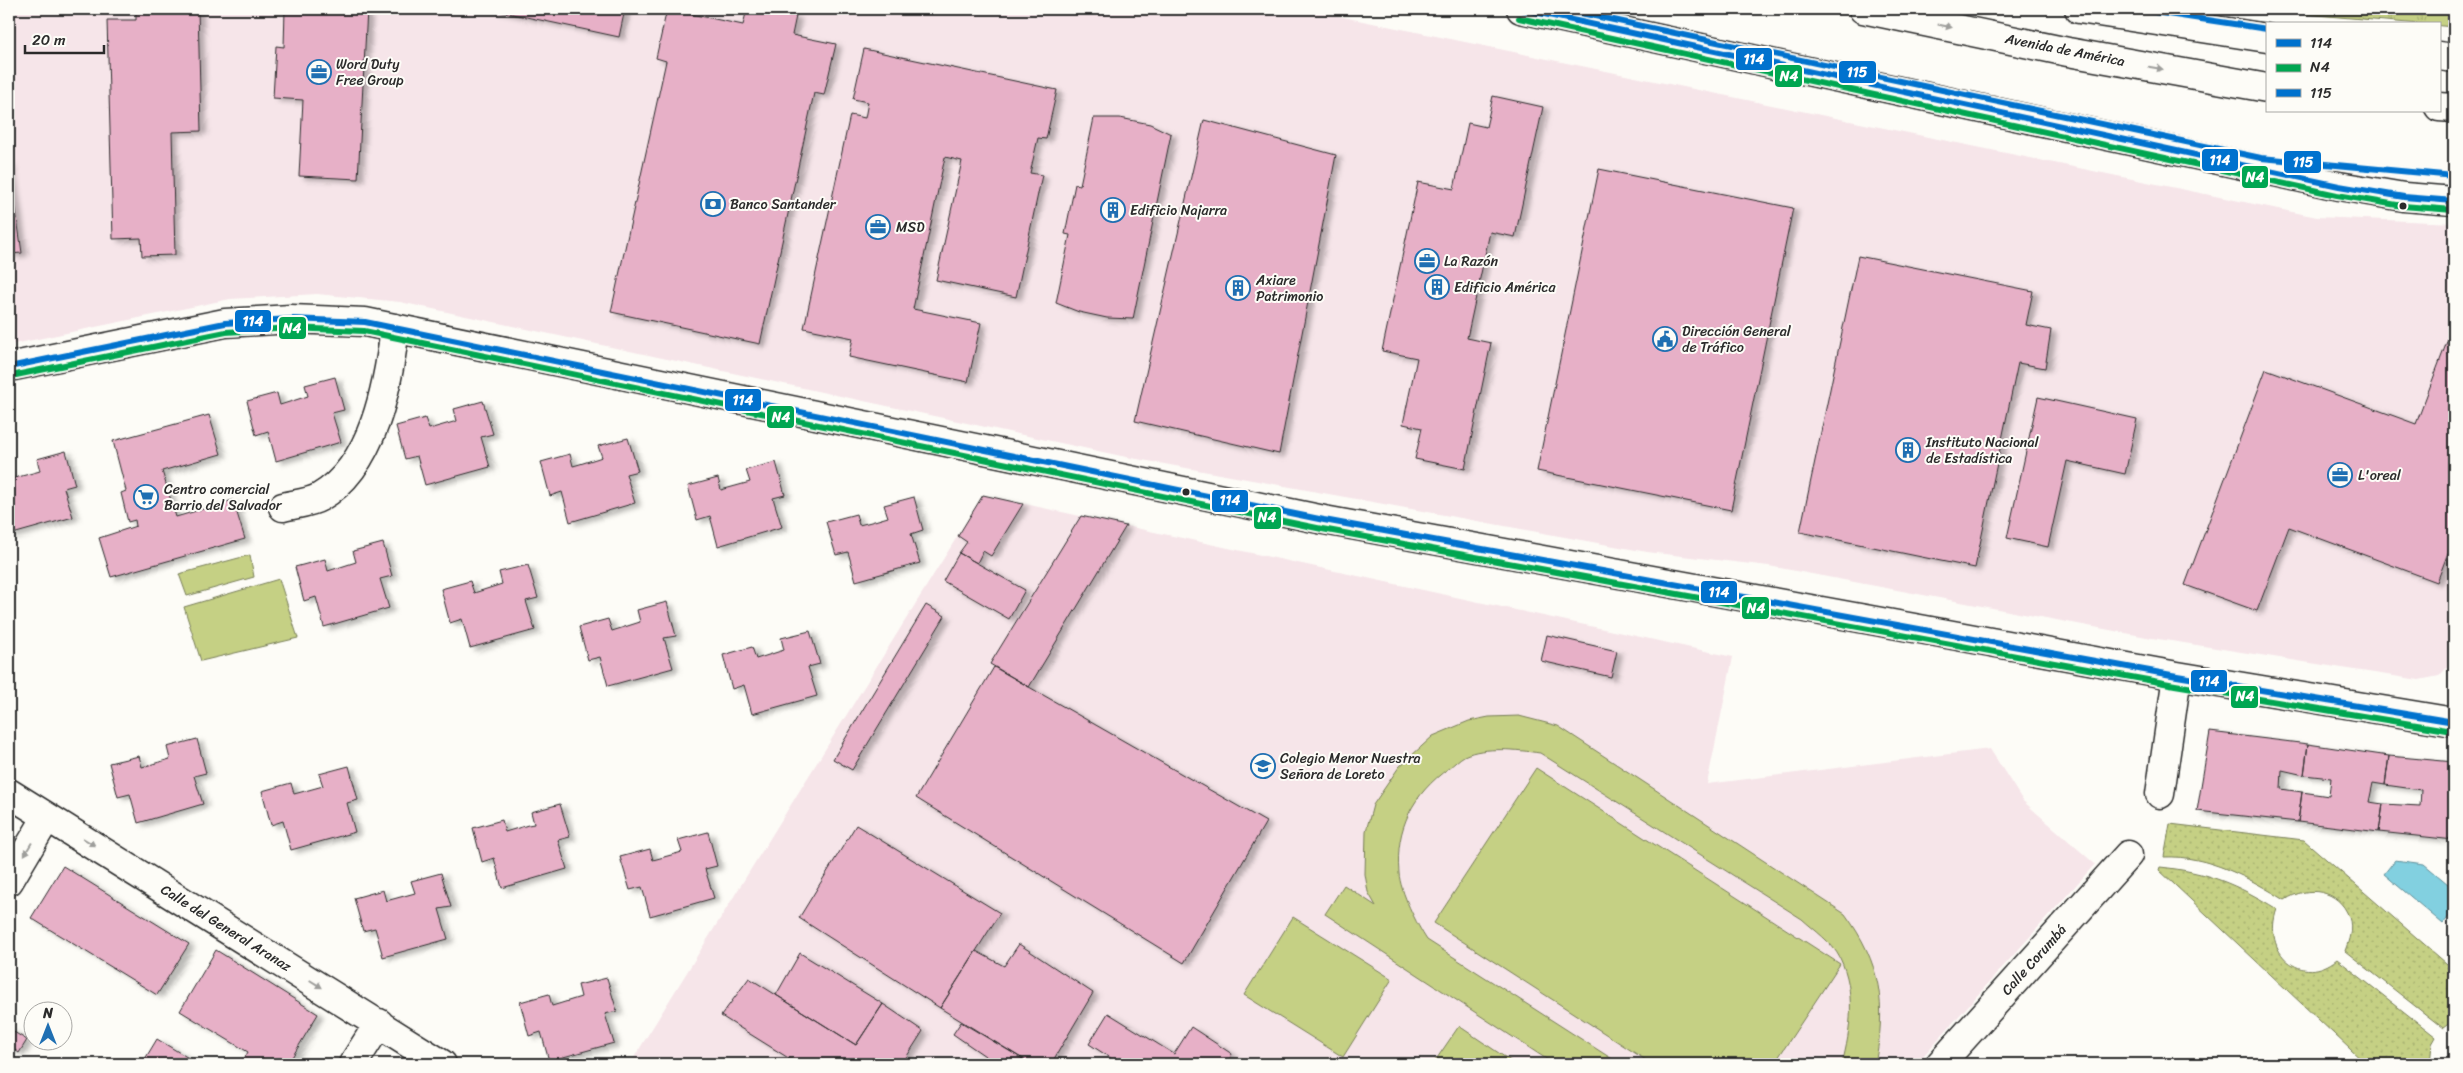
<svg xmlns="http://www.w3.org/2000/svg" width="2463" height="1073" font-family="Sriracha,sans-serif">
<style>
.built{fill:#f6e5e9}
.grass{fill:url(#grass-tufts);stroke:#787e58}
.park{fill:#c5d084;stroke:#787e58}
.garden{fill:url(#garden-dots);stroke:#787e58}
.water{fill:#82d0e0;stroke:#5f8e98}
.building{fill:#e7b0c7;stroke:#2b2b2b;filter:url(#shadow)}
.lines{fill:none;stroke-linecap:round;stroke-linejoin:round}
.minor-casing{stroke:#2b2b2b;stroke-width:31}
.highway-casing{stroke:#2b2b2b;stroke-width:31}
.minor{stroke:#fdfcf7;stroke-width:28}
.highway{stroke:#fdfcf7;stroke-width:28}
.bus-1-casing{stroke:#fdfcf7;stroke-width:10}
.bus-2-casing{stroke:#fdfcf7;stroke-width:10}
.bus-3-casing{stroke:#fdfcf7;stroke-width:10}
.bus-1{stroke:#0072ce;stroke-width:6}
.bus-2{stroke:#00a651;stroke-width:6}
.bus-3{stroke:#0072ce;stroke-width:6}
.oneway{fill:#9e9e9b}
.bus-dot{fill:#2b2b2b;stroke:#fdfcf7;stroke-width:2}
.labels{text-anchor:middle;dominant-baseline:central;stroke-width:4;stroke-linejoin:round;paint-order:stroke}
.street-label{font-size:14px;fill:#2b2b2b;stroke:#fdfcf7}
.poi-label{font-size:14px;fill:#2b2b2b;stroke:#fdfcf7;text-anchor:start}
.line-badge{stroke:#fdfcf7;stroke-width:2}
.badge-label{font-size:14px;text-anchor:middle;font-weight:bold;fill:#fff}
</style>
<defs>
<pattern id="grass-tufts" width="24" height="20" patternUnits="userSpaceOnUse" patternTransform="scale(1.25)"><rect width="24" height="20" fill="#c5d084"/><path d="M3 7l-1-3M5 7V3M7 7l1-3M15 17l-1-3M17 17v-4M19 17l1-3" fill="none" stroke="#a9b372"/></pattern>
<pattern id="garden-dots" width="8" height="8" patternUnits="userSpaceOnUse" patternTransform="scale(1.25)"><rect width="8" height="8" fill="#c5d084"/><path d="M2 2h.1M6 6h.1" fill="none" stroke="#a9b372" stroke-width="1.8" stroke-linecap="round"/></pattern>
<filter id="shadow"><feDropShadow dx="5.5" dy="3" stdDeviation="2.5" flood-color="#0004"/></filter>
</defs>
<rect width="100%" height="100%" fill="#fdfcf7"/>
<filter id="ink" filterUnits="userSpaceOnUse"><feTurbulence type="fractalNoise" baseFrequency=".02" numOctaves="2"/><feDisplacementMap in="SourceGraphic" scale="10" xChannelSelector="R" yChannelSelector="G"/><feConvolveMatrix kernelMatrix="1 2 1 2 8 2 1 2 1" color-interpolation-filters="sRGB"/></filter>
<g filter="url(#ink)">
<path class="built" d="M9,9h1295l1013,208 137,6v437l-15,16 -20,4 -267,-42 -383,-72 -122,-14 -521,-95 -726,-155 -83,-8 -87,5 -221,46z
M983,495l750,162 -26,127 283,-35 33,52 72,63 -179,200h-1286z"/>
<path class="grass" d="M2266,9h188v18l-161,-14z"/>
<path class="park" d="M250,555l4,22 -67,19 -8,-22z
M279,579l19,59 -97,23 -17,-54z
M1519,716l39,10 287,188c36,49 42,91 30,150h-33c9,-34 14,-73 -2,-106 -8,-16 -26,-28 -38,-39l-262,-166c-22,-3 -55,-7 -76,3 -5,3 -10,8 -15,12 -36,26 -54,60 -50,105 1,18 18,52 28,67l193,124h-66l-229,-150 19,-29 32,21 -8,-14 -3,-18 1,-43 7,-26 26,-38 34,-31 36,-15 20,-4z
M1536,768l304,196 -66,100h-122l-218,-141z
M1293,917l99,62 -49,78 -99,-62z
M1459,1026l56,38h-82z"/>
<path class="garden" d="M2170,824l134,16 150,130v50l-11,8 -98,-77c4,-11 8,-22 4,-34 -10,-28 -42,-32 -64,-17 -36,-22 -77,-45 -121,-43z
M2160,867c48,5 76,17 117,42 -16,44 25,79 60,50l99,78 -4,7 -2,20h-64l-207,-194z"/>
<path class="water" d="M2395,860l29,4 30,25v21l-11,14 -59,-50z"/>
<path class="building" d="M136,9h62l3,122 -29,1 3,123 -33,1 -1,-18 -28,1 -6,-219h29z
M285,9h82l-9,170 -59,-3 4,-76 -30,-2 3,-52 8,1z
M489,9h136l-6,28z
M667,9l76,16 4,-16h15l34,7 -4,19 44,9 -12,51 -10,-2 -54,251 -149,-32 55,-251 -10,-3z
M864,49l193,41 -11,49 -8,-1 -8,35 12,2 -26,122 -80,-17 26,-119 -17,-4 -32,152 68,14 -13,59 -119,-25 4,-19 -49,-10 46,-213 15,3 3,-16 -15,-3z
M1493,96l50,11 -28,130 -25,-5 -23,106 24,5 -26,126 -50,-10 7,-31 -19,-4 14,-66 -35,-7 36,-169 36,7 14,-66 18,4z
M1094,118h26l30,6 21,10 -38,185 -26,-1 -28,-6 -23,-9 14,-68 -5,-1 10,-50 5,1z
M1204,120l132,35 -57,299 -144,-33z
M9,161l13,92 -13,1z
M1599,169l194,39 -62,302 -194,-39z
M1858,256l175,35 -7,34 25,5 -6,38 -27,-5 -43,205 -175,-36z
M2448,339l6,3v195l-17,45 -148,-55 -32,84 -72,-26 81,-216 150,55z
M335,377l9,33 -12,3 9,29 -65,19 -8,-30 -12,4 -9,-34 30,-8 3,12 28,-9 -3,-11z
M2038,397l99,22 -12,55 -58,-13 -19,86 -41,-9z
M483,401l10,33 -12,3 9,30 -65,18 -8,-29 -12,3 -9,-33 29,-8 4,11 28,-8 -3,-12z
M209,415l12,39 -59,17 14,46 57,-17 12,39 -134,38 -12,-39 37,-12 -1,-6 -7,2 -7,-29 5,-2 -13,-50z
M628,438l10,33 -12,3 9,29 -65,19 -8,-30 -12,4 -9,-34 29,-8 3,12 7,-2 22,-7 -4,-11z
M66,451l9,34 -11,3 9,29 -64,18v-64l2,8 29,-8 -3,-12z
M776,462l9,33 -12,3 9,29 -64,19 -8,-30 -13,4 -9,-34 30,-8 3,12 29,-8 -4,-12z
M983,495l40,9 -32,52 -8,-5 -6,12 -18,-10 8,-11 -9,-6z
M914,497l9,33 -12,4 9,29 -64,18 -8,-29 -12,3 -10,-33 30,-8 3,11 12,-3 17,-5 -4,-12z
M1081,516l45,10 -97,161 -39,-23z
M383,543l9,33 -12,3 9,29 -65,19 -8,-30 -12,4 -9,-34 30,-8 3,12 28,-9 -3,-11z
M959,553l66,37 -16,29 -66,-38z
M528,565l10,33 -12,3 9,29 -65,18 -8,-29 -12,4 -9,-34 29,-8 4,12 28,-9 -3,-12z
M667,602l9,34 -12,2 9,30 -65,18 -8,-29 -12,3 -9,-33 29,-8 4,12 28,-9 -3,-12z
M926,605l19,11 -93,154 -19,-11z
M810,631l10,33 -12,3 9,29 -65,18 -8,-29 -12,4 -9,-34 29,-8 4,12 28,-9 -3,-12z
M1547,635l70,16 -6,26 -70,-16z
M994,667l272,155 -82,141 -268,-165z
M2210,732l98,12 -4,31 -22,-5 -1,19 21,3 -4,30 -101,-11z
M197,739l9,34 -12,3 9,28 -65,19 -8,-29 -12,3 -9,-34 30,-7 3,11 28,-8 -3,-12z
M2308,744l81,12 -4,29 -12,-2 -4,19 14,2 -4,28 -81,-10 4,-30 27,4 2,-18 -27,-3z
M2389,756l65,6v78l-75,-8 4,-28 37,2 1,-16 -36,-5z
M349,766l9,34 -11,3 8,29 -64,18 -8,-29 -12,4 -9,-34 29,-8 3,11 29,-8 -4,-12z
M560,804l10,33 -12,3 9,29 -65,19 -8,-30 -12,4 -9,-34 29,-8 3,12 23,-7 6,-1 -3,-12z
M856,825l144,88 -60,95 -141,-90z
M708,832l9,34 -12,3 9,29 -64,18 -8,-29 -12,3 -10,-33 30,-8 3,11 29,-8 -4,-12z
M63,866l126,78 -32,51 -126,-77z
M441,873l10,34 -12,2 9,30 -65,18 -8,-29 -12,3 -9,-33 29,-8 3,11 29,-8 -4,-12z
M1019,944l74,49 -42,71h-20l-91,-56 36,-57 28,15z
M216,950l102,64 -30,50h-47l7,-12 -68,-41z
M800,953l83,51 -27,41 -80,-50z
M607,978l10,33 -12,3 9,29 -65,18 -8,-29 -12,4 -9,-34 29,-8 3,12 13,-4 16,-5 -3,-12z
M749,978l107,67 27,-41 40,27 -21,33h-104l-77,-48z
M1108,1013l66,41 17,-27 41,27 -5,10h-107l-31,-20z
M961,1022l70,42h-47l4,-6 -35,-24z
M9,1029l18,11 -8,13 -7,-5 -3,5z
M157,1039l38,23 -1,2h-52z"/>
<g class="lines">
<defs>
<path id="minor" d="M1521,9l818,177 65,11 50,4
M9,367l216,-44 66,-4 74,3 959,198 853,156 277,46
M283,507c11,-3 27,-4 37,-10 54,-31 68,-112 75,-169
M9,793l433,271
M2160,794l17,-118
M9,881l38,-64
M353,1064l26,-41
M1940,1064l188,-209"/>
<path id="highway" d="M1863,9l205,43 199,36
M2079,9l188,29
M2439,56l15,2
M2439,107l15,1"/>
</defs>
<use href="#minor" class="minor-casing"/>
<use href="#highway" class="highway-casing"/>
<use href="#minor" class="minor"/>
<use href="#highway" class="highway"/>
<defs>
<path id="bus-1" d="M1521,9l818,177 65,11 50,4
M9,367l216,-44 66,-4 74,3 959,198 853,156 277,46"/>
<path id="bus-2" d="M1519,18l818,177 66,11 50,4
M11,376l215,-44 65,-4 73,3 958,198 853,156 278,46"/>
<path id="bus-3" d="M1562,9l699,149 193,18
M2135,9l132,20"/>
</defs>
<use href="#bus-1" class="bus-1-casing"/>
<use href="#bus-2" class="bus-2-casing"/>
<use href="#bus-3" class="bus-3-casing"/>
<use href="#bus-1" class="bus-1"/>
<use href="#bus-2" class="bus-2"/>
<use href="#bus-3" class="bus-3"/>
</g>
<defs><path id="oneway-solid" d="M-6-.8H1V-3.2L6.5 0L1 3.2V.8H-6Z" transform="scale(1.25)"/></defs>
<g class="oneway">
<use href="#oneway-solid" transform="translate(1945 26) rotate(12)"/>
<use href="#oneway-solid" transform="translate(2156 68) rotate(10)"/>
<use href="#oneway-solid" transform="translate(89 842) rotate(32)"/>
<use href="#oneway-solid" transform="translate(28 849) rotate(121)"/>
<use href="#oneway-solid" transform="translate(316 984) rotate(32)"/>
</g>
</g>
<defs>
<symbol id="office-ring" viewBox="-11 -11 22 22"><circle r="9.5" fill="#fdfcf7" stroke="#1f6fb2" stroke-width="1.5"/><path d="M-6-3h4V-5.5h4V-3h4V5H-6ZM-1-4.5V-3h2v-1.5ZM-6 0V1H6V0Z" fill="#1f6fb2"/></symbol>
<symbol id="bank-ring" viewBox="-11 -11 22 22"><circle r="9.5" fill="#fdfcf7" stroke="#1f6fb2" stroke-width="1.5"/><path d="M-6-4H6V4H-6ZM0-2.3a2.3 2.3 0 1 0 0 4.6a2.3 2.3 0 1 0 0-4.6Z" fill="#1f6fb2"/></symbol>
<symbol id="building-ring" viewBox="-11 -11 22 22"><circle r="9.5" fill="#fdfcf7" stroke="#1f6fb2" stroke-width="1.5"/><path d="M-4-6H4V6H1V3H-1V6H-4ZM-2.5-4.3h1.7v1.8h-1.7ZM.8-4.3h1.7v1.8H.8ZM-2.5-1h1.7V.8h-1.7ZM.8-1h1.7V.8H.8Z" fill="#1f6fb2"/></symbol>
<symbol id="civic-ring" viewBox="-11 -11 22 22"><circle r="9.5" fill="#fdfcf7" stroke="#1f6fb2" stroke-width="1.5"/><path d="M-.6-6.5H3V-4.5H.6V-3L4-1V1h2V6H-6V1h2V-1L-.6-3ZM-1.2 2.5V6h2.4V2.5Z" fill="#1f6fb2"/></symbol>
<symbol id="supermarket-ring" viewBox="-11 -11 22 22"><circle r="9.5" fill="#fdfcf7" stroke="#1f6fb2" stroke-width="1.5"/><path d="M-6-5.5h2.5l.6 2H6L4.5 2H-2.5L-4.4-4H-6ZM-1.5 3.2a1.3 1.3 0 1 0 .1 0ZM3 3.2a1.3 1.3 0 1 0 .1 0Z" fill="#1f6fb2"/></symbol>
<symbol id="school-ring" viewBox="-11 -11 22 22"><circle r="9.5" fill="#fdfcf7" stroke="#1f6fb2" stroke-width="1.5"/><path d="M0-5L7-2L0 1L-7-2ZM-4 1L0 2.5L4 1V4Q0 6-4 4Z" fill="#1f6fb2"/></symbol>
</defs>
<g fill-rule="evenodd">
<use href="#office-ring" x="305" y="58" width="28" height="28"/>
<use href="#bank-ring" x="699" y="190" width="28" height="28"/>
<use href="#building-ring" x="1099" y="196" width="28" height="28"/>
<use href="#office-ring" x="864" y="213" width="28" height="28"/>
<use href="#office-ring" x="1413" y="247" width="28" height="28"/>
<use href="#building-ring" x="1423" y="273" width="28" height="28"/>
<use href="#building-ring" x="1224" y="274" width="28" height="28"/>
<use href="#civic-ring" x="1651" y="325" width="28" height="28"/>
<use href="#building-ring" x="1894" y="436" width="28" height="28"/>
<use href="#office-ring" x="2326" y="461" width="28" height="28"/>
<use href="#supermarket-ring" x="132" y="483" width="28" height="28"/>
<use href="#school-ring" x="1249" y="752" width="28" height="28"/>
</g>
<g class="bus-dot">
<circle cx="2403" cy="206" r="4.5"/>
<circle cx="1186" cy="492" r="4.5"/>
</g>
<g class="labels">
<g class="street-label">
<text transform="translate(2065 50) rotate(11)">Avenida de América</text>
<text transform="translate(226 928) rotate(32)">Calle del General Aranaz</text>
<text transform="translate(2034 960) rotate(-48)">Calle Corumbá</text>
</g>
<g class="poi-label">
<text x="336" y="64">Word Duty<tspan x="336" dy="16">Free Group</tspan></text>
<text x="730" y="204">Banco Santander</text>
<text x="1130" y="210">Edificio Najarra</text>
<text x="896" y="227">MSD</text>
<text x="1444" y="261">La Razón</text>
<text x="1256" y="280">Axiare<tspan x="1256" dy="16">Patrimonio</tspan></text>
<text x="1454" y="287">Edificio América</text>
<text x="1682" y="331">Dirección General<tspan x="1682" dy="16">de Tráfico</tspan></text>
<text x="1926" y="442">Instituto Nacional<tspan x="1926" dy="16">de Estadística</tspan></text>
<text x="2358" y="475">L'oreal</text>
<text x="164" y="489">Centro comercial<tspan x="164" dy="16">Barrio del Salvador</tspan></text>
<text x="1280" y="758">Colegio Menor Nuestra<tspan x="1280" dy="16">Señora de Loreto</tspan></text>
</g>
</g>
<g class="line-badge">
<rect x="1735" y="47" width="38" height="24" rx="5" fill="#0072ce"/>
<rect x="1838" y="60" width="39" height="24" rx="5" fill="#0072ce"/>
<rect x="1774" y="64" width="29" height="24" rx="5" fill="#00a651"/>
<rect x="2201" y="148" width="38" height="24" rx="5" fill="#0072ce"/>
<rect x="2283" y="150" width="39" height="24" rx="5" fill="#0072ce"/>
<rect x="2241" y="165" width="28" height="24" rx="5" fill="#00a651"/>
<rect x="234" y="309" width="38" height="24" rx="5" fill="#0072ce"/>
<rect x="278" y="316" width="29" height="24" rx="5" fill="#00a651"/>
<rect x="724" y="388" width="38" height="24" rx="5" fill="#0072ce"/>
<rect x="766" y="405" width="29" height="24" rx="5" fill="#00a651"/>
<rect x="1211" y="489" width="38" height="24" rx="5" fill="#0072ce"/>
<rect x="1253" y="506" width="29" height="24" rx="5" fill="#00a651"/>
<rect x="1700" y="580" width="38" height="24" rx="5" fill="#0072ce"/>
<rect x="1741" y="596" width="29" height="24" rx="5" fill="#00a651"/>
<rect x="2190" y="669" width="38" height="24" rx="5" fill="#0072ce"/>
<rect x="2230" y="685" width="29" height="24" rx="5" fill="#00a651"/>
</g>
<g class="badge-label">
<text x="1754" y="64">114</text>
<text x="1857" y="77">115</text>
<text x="1789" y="81">N4</text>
<text x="2220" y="165">114</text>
<text x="2303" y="167">115</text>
<text x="2255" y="182">N4</text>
<text x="253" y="326">114</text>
<text x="292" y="333">N4</text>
<text x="743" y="405">114</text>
<text x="781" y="422">N4</text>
<text x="1230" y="505">114</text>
<text x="1267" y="522">N4</text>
<text x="1719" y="597">114</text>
<text x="1756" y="613">N4</text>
<text x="2209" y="686">114</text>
<text x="2245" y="701">N4</text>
</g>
<rect width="2463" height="1073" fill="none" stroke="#fdfcf7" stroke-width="30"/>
<rect x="15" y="15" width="2433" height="1043" fill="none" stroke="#2b2b2b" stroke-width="2" filter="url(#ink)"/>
<rect x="2266" y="22" width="175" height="90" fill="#fdfcf7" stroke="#a9a8a5"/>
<rect x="2276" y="39" width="25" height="8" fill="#0072ce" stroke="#a9a8a5"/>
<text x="2310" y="48" font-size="15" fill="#2b2b2b">114</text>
<rect x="2276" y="64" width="25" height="8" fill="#00a651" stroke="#a9a8a5"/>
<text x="2310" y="72" font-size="15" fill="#2b2b2b">N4</text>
<rect x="2276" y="89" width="25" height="8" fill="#0072ce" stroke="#a9a8a5"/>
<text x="2310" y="98" font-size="15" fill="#2b2b2b">115</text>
<g transform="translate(48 1026)"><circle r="24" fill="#fdfcf7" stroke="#a9a8a5"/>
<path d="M0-4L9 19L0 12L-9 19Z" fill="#1f6fb2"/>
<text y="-8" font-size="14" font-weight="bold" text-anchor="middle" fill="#2b2b2b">N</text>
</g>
<path d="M25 45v8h79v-8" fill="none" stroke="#2b2b2b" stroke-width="2.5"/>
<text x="32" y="45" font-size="15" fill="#2b2b2b" stroke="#fdfcf7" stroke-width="4" paint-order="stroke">20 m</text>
</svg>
